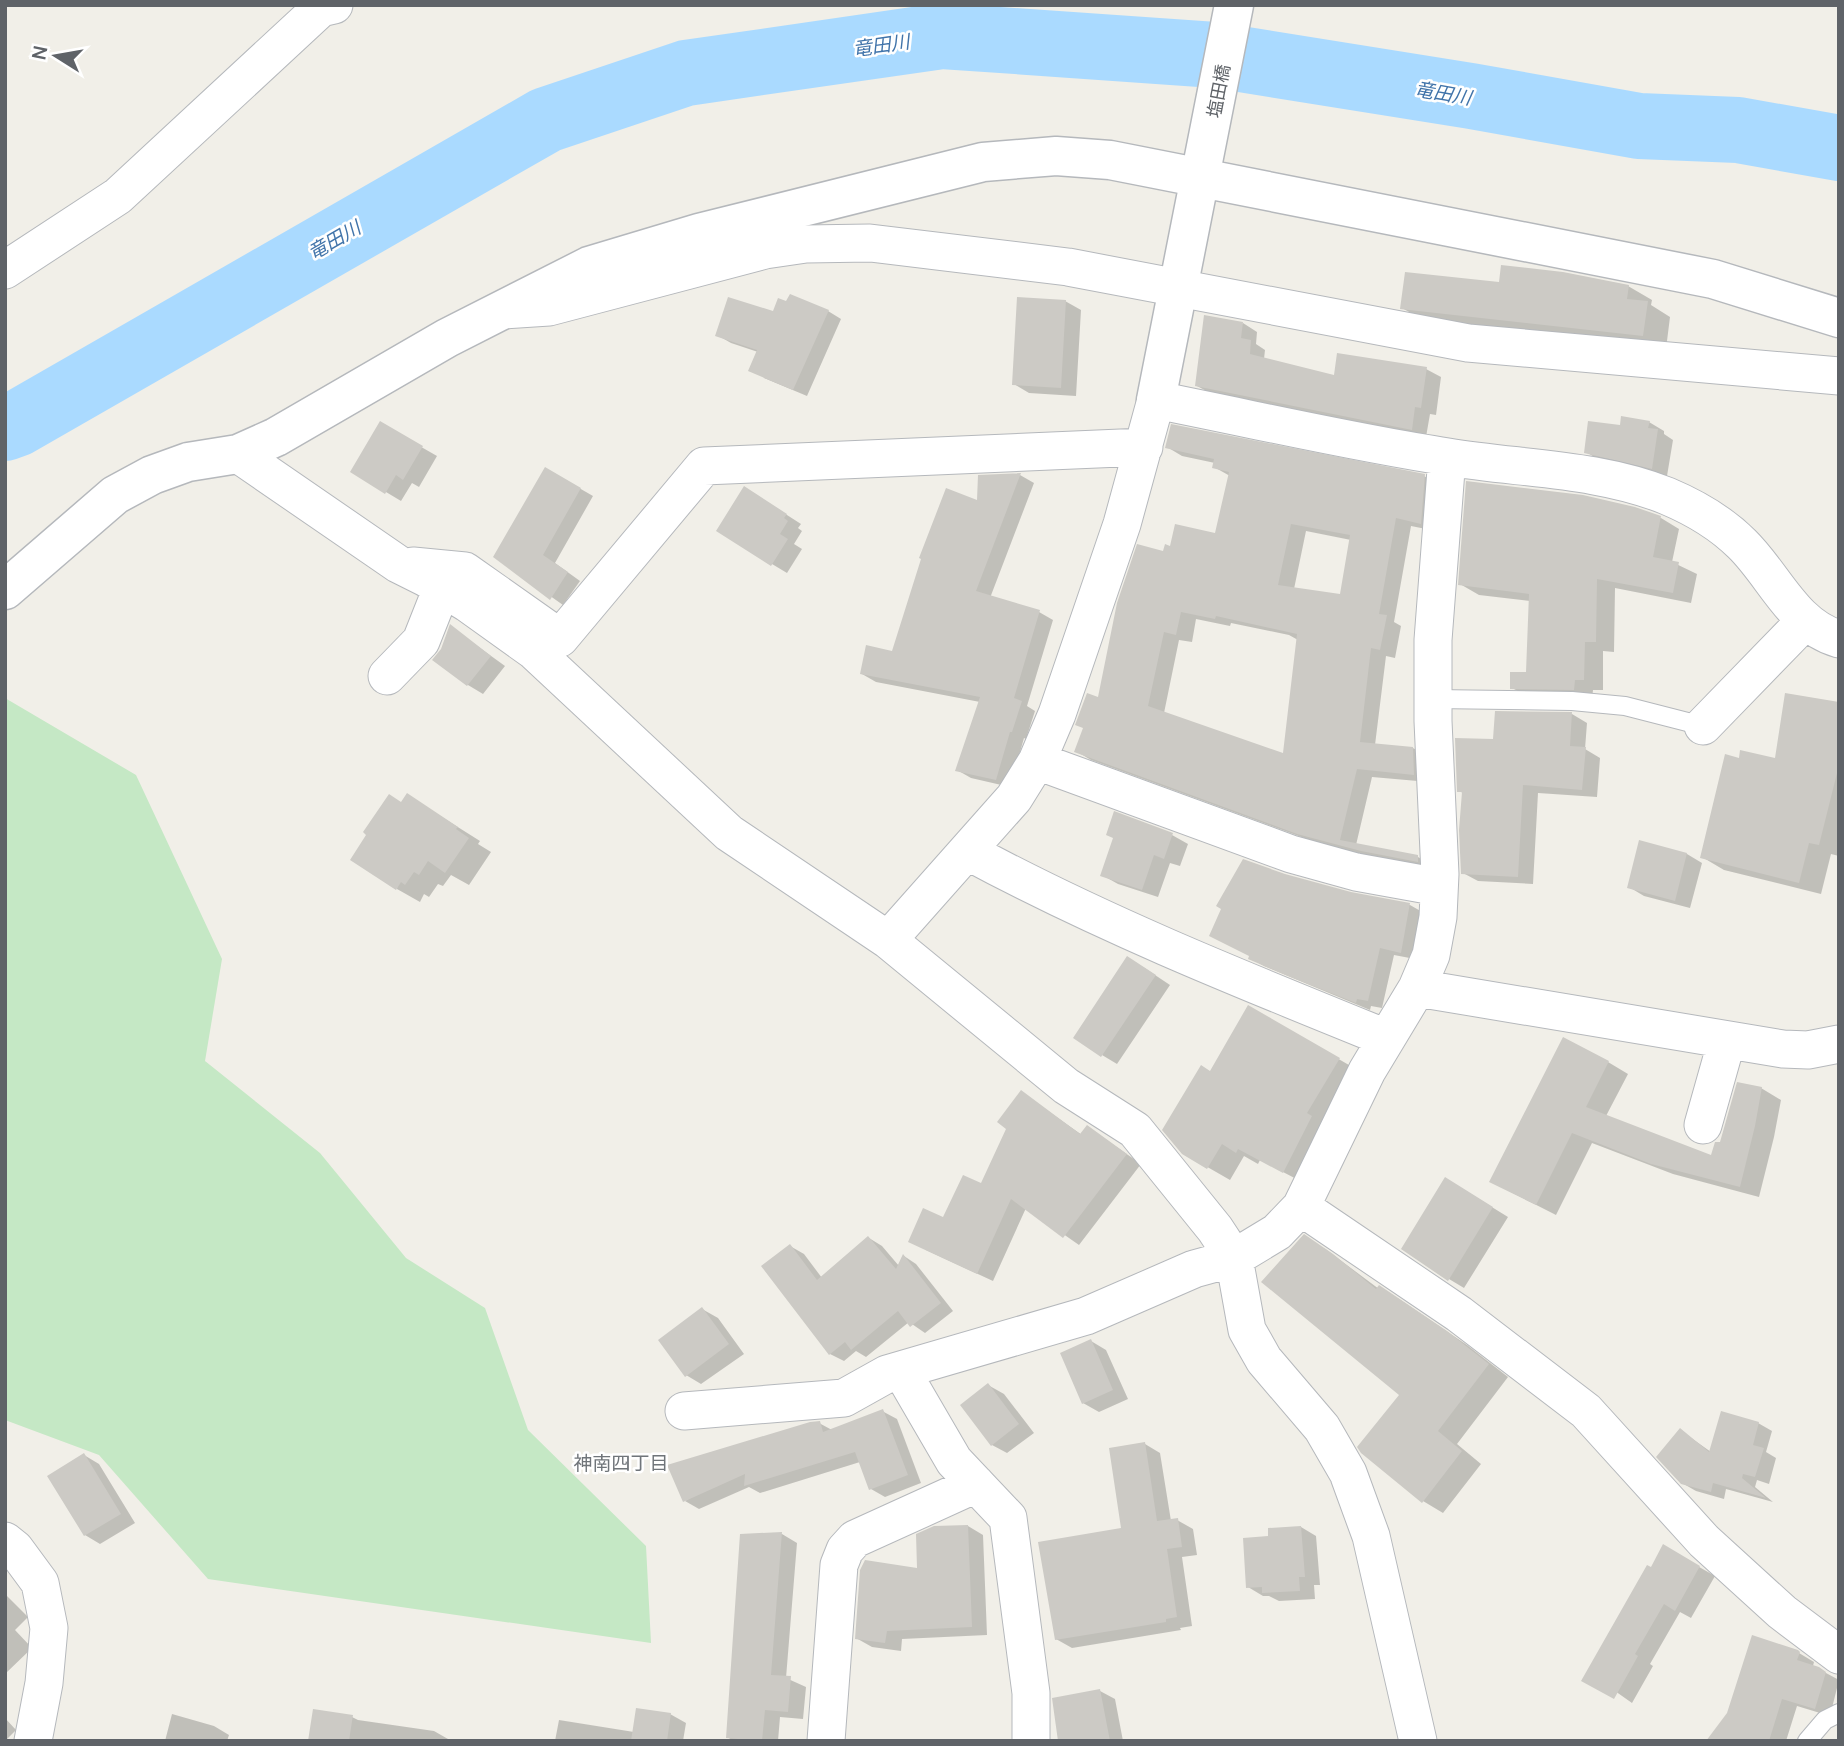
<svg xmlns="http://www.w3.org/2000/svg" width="1844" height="1746" font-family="Manrope,'Noto Sans JP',sans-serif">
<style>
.green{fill:#c5e8c5}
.shadow{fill:#0003;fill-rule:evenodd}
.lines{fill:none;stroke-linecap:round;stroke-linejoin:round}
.river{stroke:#aadaff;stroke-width:66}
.building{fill:#cccac5;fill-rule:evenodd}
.service-casing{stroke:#b5b8bc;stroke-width:20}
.minor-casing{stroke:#b5b8bc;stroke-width:39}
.tertiary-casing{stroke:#b5b8bc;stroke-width:41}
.service{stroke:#fff;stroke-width:18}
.minor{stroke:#fff;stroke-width:37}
.tertiary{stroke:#fff;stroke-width:38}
.labels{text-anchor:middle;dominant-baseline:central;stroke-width:5;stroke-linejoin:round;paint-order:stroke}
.street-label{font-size:18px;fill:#5f6368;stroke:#fff}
.water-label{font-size:19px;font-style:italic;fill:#4174aa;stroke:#fff}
.neighbourhood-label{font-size:19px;fill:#70757a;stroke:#fff}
</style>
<rect width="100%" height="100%" fill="#f1efe8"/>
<path class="green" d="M5,698l131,77 86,184 -17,102 115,92 86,105 79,50 43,122 118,116 5,97 -443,-64 -109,-124 -94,-35z"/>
<path class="shadow" d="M1500,284l128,2 24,14 -1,5 19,12 -4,32 -241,-28 -23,-13z
M1065,301l16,9 -5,86 -47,-3 -15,-9z
M828,311l13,8 -34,77 -43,-18 -6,-26 -27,-9 -14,-8 57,-22z
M1243,323l14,9 -1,12 9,6 -1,9 71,18 91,-8 15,8 -5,38 -6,-1 -4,23 -214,-43 -15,-8z
M1649,422l15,9v3l9,6 -6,36 -66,-15 -15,-9 35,-25z
M381,424l56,32 -18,31 -7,-4 -11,18 -15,-9z
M1167,447l257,29 15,9 -3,46 -25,-5 -17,96 7,4 -6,32 -9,-2 -11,89 38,3 15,9 1,25 -57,-5 -16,68 62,12 15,9v2l-55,-9 -63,-17 -224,-82 -15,-9 89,-197 6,-6 46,-13 13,-59 -16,-9 1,-4 -33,-7zM1306,531l45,9 -10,56 -47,-7zM1196,619l34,7 1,-3 58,12 9,5 -14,115 -120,-42 15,-73 13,2z
M546,469l47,27 -38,67 25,18 -17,24 -68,-48z
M1020,475l14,8 -44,115 49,14 14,8 -26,86 8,5 -9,28 -2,-1 -14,49 -39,-9 -14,-8 23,-68 -104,-20 -14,-8 31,-21 86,-151z
M759,497l42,27 -3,4 4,3 -8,13 8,5 -15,24 -15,-9z
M1634,509l27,9 18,11 -7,33 25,12 -6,29 -76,-15 -1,64 -11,-1v39h-10l-1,9 -61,-1 -19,-10 16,-14 2,-73 -51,-6 -19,-11z
M451,627l54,39 -22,28 -15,-9 -26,-35z
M1839,703v153l-8,-2 -10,40 -97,-24 -22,-13 38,-97h36z
M1572,714l15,9 -2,26 15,9 -3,39 -59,-4 -5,91 -55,-3 -15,-8v-80l-4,-2 35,-51z
M407,795l73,46 -2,3 13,8 -22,33 -18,-10 -8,11 -5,-2 -9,13 -5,-3 -4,8 -23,-13 5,-86z
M1172,835l16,9 -8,22 -10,-3 -12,34 -40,-13 -16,-9z
M1640,842l47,12 15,9 -12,45 -46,-12 -15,-9z
M1285,876l65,18 60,11 14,8 -9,46 -21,-4 -12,53 -11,-2 -1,4 -106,-44 -14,-8z
M1143,967l27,18 -53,79 -15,-9z
M1249,1007l112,65 -55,112 -46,-24 -2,4 -14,-8 -14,24 -47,-27 28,-80z
M1608,1062l20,12 -22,42 107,41 48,-69 20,12 -7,37 -15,60 -86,-23 -81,-31 -36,72 -45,-23z
M1021,1092l61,43 6,-8 53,37 -62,81 -53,-37 -33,73 -67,-31 18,-31 38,-33 26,-58z
M1461,1188l47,29 -44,71 -15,-9z
M869,1238l13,8 17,20 5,-10 12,8 37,47 -28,22 -16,-11 -43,35 -10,-6 -12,10 -14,-7 -40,-108 14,8 18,24z
M1324,1248l55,41 20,10 68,46 41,32 -51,67 24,20 -38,49 -20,-12 -22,-106z
M702,1309l16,9 26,36 -43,30 -15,-9z
M1091,1341l15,9 22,49 -29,13 -16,-9z
M988,1385l16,9 30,39 -27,20 -15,-8z
M882,1411l15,8 24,64 -36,14 -14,-8 -11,-27 -100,31 -11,-6 -50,22 -14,-8 134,-78 13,7z
M1758,1423l14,8 -6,21 10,6 -7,26 -12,-4 -2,7 18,15 -47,-13 -2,10 -28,-8 -14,-8 -2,-53 31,22z
M1145,1444l15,9 11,68 6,-1 16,9 4,26 -15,2 10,69 -12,2 1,2 -109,18 -16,-9 67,-109z
M84,1455l15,9 36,59 -35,21 -15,-9z
M968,1526l15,9 4,100 -85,4 -1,12 -29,-4 -16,-9 63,-68z
M1301,1527l15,9 4,49h-6l1,14 -36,2 -10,-5h-6l-15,-9 22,-49z
M782,1534l15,9 -11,135 20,9 -3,32 -23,-2 -2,24h-44l-7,-4 15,-201z
M1664,1547l51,29 -24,42 -11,-6 -30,52 3,2 -21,37 -44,-31z
M5,1594l23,23 -13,13 17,18 -27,26z
M1799,1653l15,9 -1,4 26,14 -9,36 -33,-10 -11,35h-78z
M1100,1691l15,8 8,42h-62z
M172,1714l42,12 15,9 -2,6h-62z
M670,1714l16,9 -3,18h-128l4,-21 75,12z
M352,1717l6,3 76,11 14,8 12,2h-150z
M5,1718l11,12 -11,11z"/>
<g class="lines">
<path class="river" d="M5,428l11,-4 530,-304 140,-47 256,-37 273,19 256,41 168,30 99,4 101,18"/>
</g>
<path class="building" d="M1501,265l62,7 66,13 -2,14 21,2 -5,35 -243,-27 5,-37 94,10z
M790,294l39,16 -36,80 -45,-19 9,-21 -42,-14 13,-39 45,14 5,-13 8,3z
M1017,297l49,3 -5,88 -49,-3z
M1204,315l39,7 -2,16 10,2 -1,14 84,21 3,-22 90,14 -6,41 -6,-1 -3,23 -217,-44z
M1621,416l29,5 -2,7 10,1 -6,40 -68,-16 4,-32 32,4z
M380,421l43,25 -20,34 -7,-5 -11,19 -35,-22z
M1171,424l254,50 -4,50 -25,-6 -17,96 8,1 -7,35 -9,-2 -11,94 53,5 1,28 -57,-6 -17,71 78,15v7l-57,-11 -64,-17 -223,-82 9,-24 -8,-3 12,-32 11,4 19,-94 20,-59 26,7 2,-7 5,2 5,-22 40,9 14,-61 -17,-4 2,-9 -49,-11zM1291,524l59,11 -10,59 -62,-9zM1181,612l34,7 1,-3 81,18 -14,119 -135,-47 16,-74 12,3z
M545,467l36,21 -38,67 25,17 -18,28 -57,-43z
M1021,473l-45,118 64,19 -26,88 8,3 -10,31h-2l-14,48 -41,-9 25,-74 -120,-23 6,-29 26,6 29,-92 -2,-1 27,-70 31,12 1,-25z
M1466,481l117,14 52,12 26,9 -8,41 26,5 -6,31 -76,-14 -1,63h-11l-1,38h-9l-1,10 -64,-1v-17h16l3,-78 -71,-9z
M744,486l43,28 -3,4 4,3 -8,13 8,5 -17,27 -55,-35z
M450,624l41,32 -24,30 -35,-26 9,-11z
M1785,693l54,9v63l-20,80 -10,-2 -10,40 -99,-25 25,-104 14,4 1,-8 35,8z
M1495,711l77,1 -2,34 16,1 -4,43 -59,-5 -5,92 -57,-3 -2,-44 3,-38h-5l-2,-54 38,1z
M407,793l51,34 -2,2 13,9 -24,35 -17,-12 -9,14 -5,-3 -9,13 -4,-3 -5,8 -46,-30 16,-25 -3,-3 26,-38 12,8z
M1114,811l59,22 -9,26 -10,-4 -12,35 -42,-14 13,-38 -7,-3z
M1639,840l48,13 -12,48 -48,-13z
M1243,859l42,15 66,18 59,11 -9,50 -21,-5 -12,53 -11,-2 -1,4 -68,-27 -40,-17 1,-3 -40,-20 12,-27 -5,-3z
M1127,956l29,19 -55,82 -28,-19z
M1248,1005l92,53 -33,55 5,3 -29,57 -45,-24 -2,4 -14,-9 -15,25 -25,-15 -20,-24 39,-65 9,6z
M1563,1037l46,24 -23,46 125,48 4,-13h5l17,-60 25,5 -7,39 -15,61 -89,-23 -79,-31 -36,72 -47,-23z
M1021,1090l59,44 7,-9 40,29 -64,84 -52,-39 -34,75 -69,-32 15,-34 20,9 20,-42 18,8 25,-54 -9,-7z
M1445,1177l48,30 -45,74 -47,-32z
M1304,1234l29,20 43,35 3,-4 68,46 42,33 -51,67 24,20 -40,52 -61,-50 -4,-6 42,-52 -138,-113z
M868,1236l28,33 7,-15 38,49 -31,24 -12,-16 -47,39 -6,-8 -16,13 -68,-89 29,-22 27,36z
M702,1307l27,37 -44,33 -27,-37z
M1091,1339l22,51 -31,14 -22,-51z
M988,1383l31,41 -28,22 -31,-41z
M883,1409l25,66 -39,15 -14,-38 -111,34 1,-12 -62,28 -16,-37 143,-43 10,-1 3,11z
M1721,1411l38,11 -6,23 11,3 -9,29 -12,-3 -1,4 24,20 -53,-15 -2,9 -30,-8 -25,-27 24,-29 29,24z
M1145,1442l12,79 21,-3 4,29 -15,2 10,68 -11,2v3l-111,18 -17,-98 83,-14 -12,-80z
M84,1453l37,61 -37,22 -37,-60z
M968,1525l4,102 -85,4 -2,12 -30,-4 5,-69 5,-10 52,8 -1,-34 18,-8z
M1301,1526l4,51h-6l1,14 -38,2v-6l-16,1 -3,-50 25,-2v-8z
M782,1532l-11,143 20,1 -3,36 -23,-2 -3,31 -36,-3 14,-204z
M1663,1544l37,22 -25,45 -11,-7 -29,50 3,2 -24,43 -33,-18 66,-116 4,2z
M1752,1635l46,15 2,2 -3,8 22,7 7,5 -11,37 -33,-10 -13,42h-63l21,-28z
M1100,1689l10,52h-52l-6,-43z
M636,1708l35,5 -4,28h-36z
M313,1709l40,6 -4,26h-41z"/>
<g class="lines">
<defs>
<path id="service" d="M1434,699l138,2 53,5 78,20
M1807,1741l18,-21 14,-7"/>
<path id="minor" d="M5,270l113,-74 203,-188 13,-3
M503,310l46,-3 216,-57 41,-6 64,-1 198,24 400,76 371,33
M238,454l160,110 28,14 41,25 67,48 195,182 159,107 178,146 69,44 80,99 19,29 13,72 17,30 58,68 26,45 23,63 47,205
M413,566l52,5 95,67 144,-172 440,-19
M387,676l34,-35 21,-53
M1703,726l102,-105
M1037,761l254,93 65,18 83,15
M967,851c135,73 278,130 419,187
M888,940l126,-142 23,-37 20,-47 65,-190 34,-124c97,19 194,42 292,57 72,12 150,11 219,39 26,11 55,28 75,48 32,31 51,82 97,95
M1417,988l366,61 25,1 31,-6
M1703,1125l24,-85
M1301,1207l158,107 127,97 118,130 78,71 57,43
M901,1370l53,91 54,57 23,175v48
M684,1411l160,-13 43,-24 199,-58 108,-47 40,-11 43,-26 24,-25 66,-136 50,-83 14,-33 7,-38 2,-43 -7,-153v-81l14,-183
M5,1541l10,8 25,34 9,45 -5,55 -11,58
M826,1741l13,-176 6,-15 10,-11 121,-55"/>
<path id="tertiary" d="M1156,400l78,-395
M5,590l110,-95 37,-20 36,-13 50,-8 38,-17 171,-99 142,-72 110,-33 284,-71 73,-6 54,4 603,119 126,39"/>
</defs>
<use href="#service" class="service-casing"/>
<use href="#minor" class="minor-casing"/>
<use href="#tertiary" class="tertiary-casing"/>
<use href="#service" class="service"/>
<use href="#minor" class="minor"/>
<use href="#tertiary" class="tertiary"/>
</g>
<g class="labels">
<g class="street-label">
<text transform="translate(1218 91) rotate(-79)">塩田橋</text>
</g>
<g class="water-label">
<text transform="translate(881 45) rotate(-8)">竜田川</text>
<text transform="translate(1443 93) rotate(10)">竜田川</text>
<text transform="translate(334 240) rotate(-30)">竜田川</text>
</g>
<g class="neighbourhood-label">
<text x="621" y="1463">神南四丁目</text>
</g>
</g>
<rect width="1844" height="1746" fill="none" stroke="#5f6368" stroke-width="14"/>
<g transform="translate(56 56) rotate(281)" stroke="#ffffff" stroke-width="5" paint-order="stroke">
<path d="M0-5L12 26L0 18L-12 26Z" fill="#5f6368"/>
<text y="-10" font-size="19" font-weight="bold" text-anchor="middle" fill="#5f6368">N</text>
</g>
</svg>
